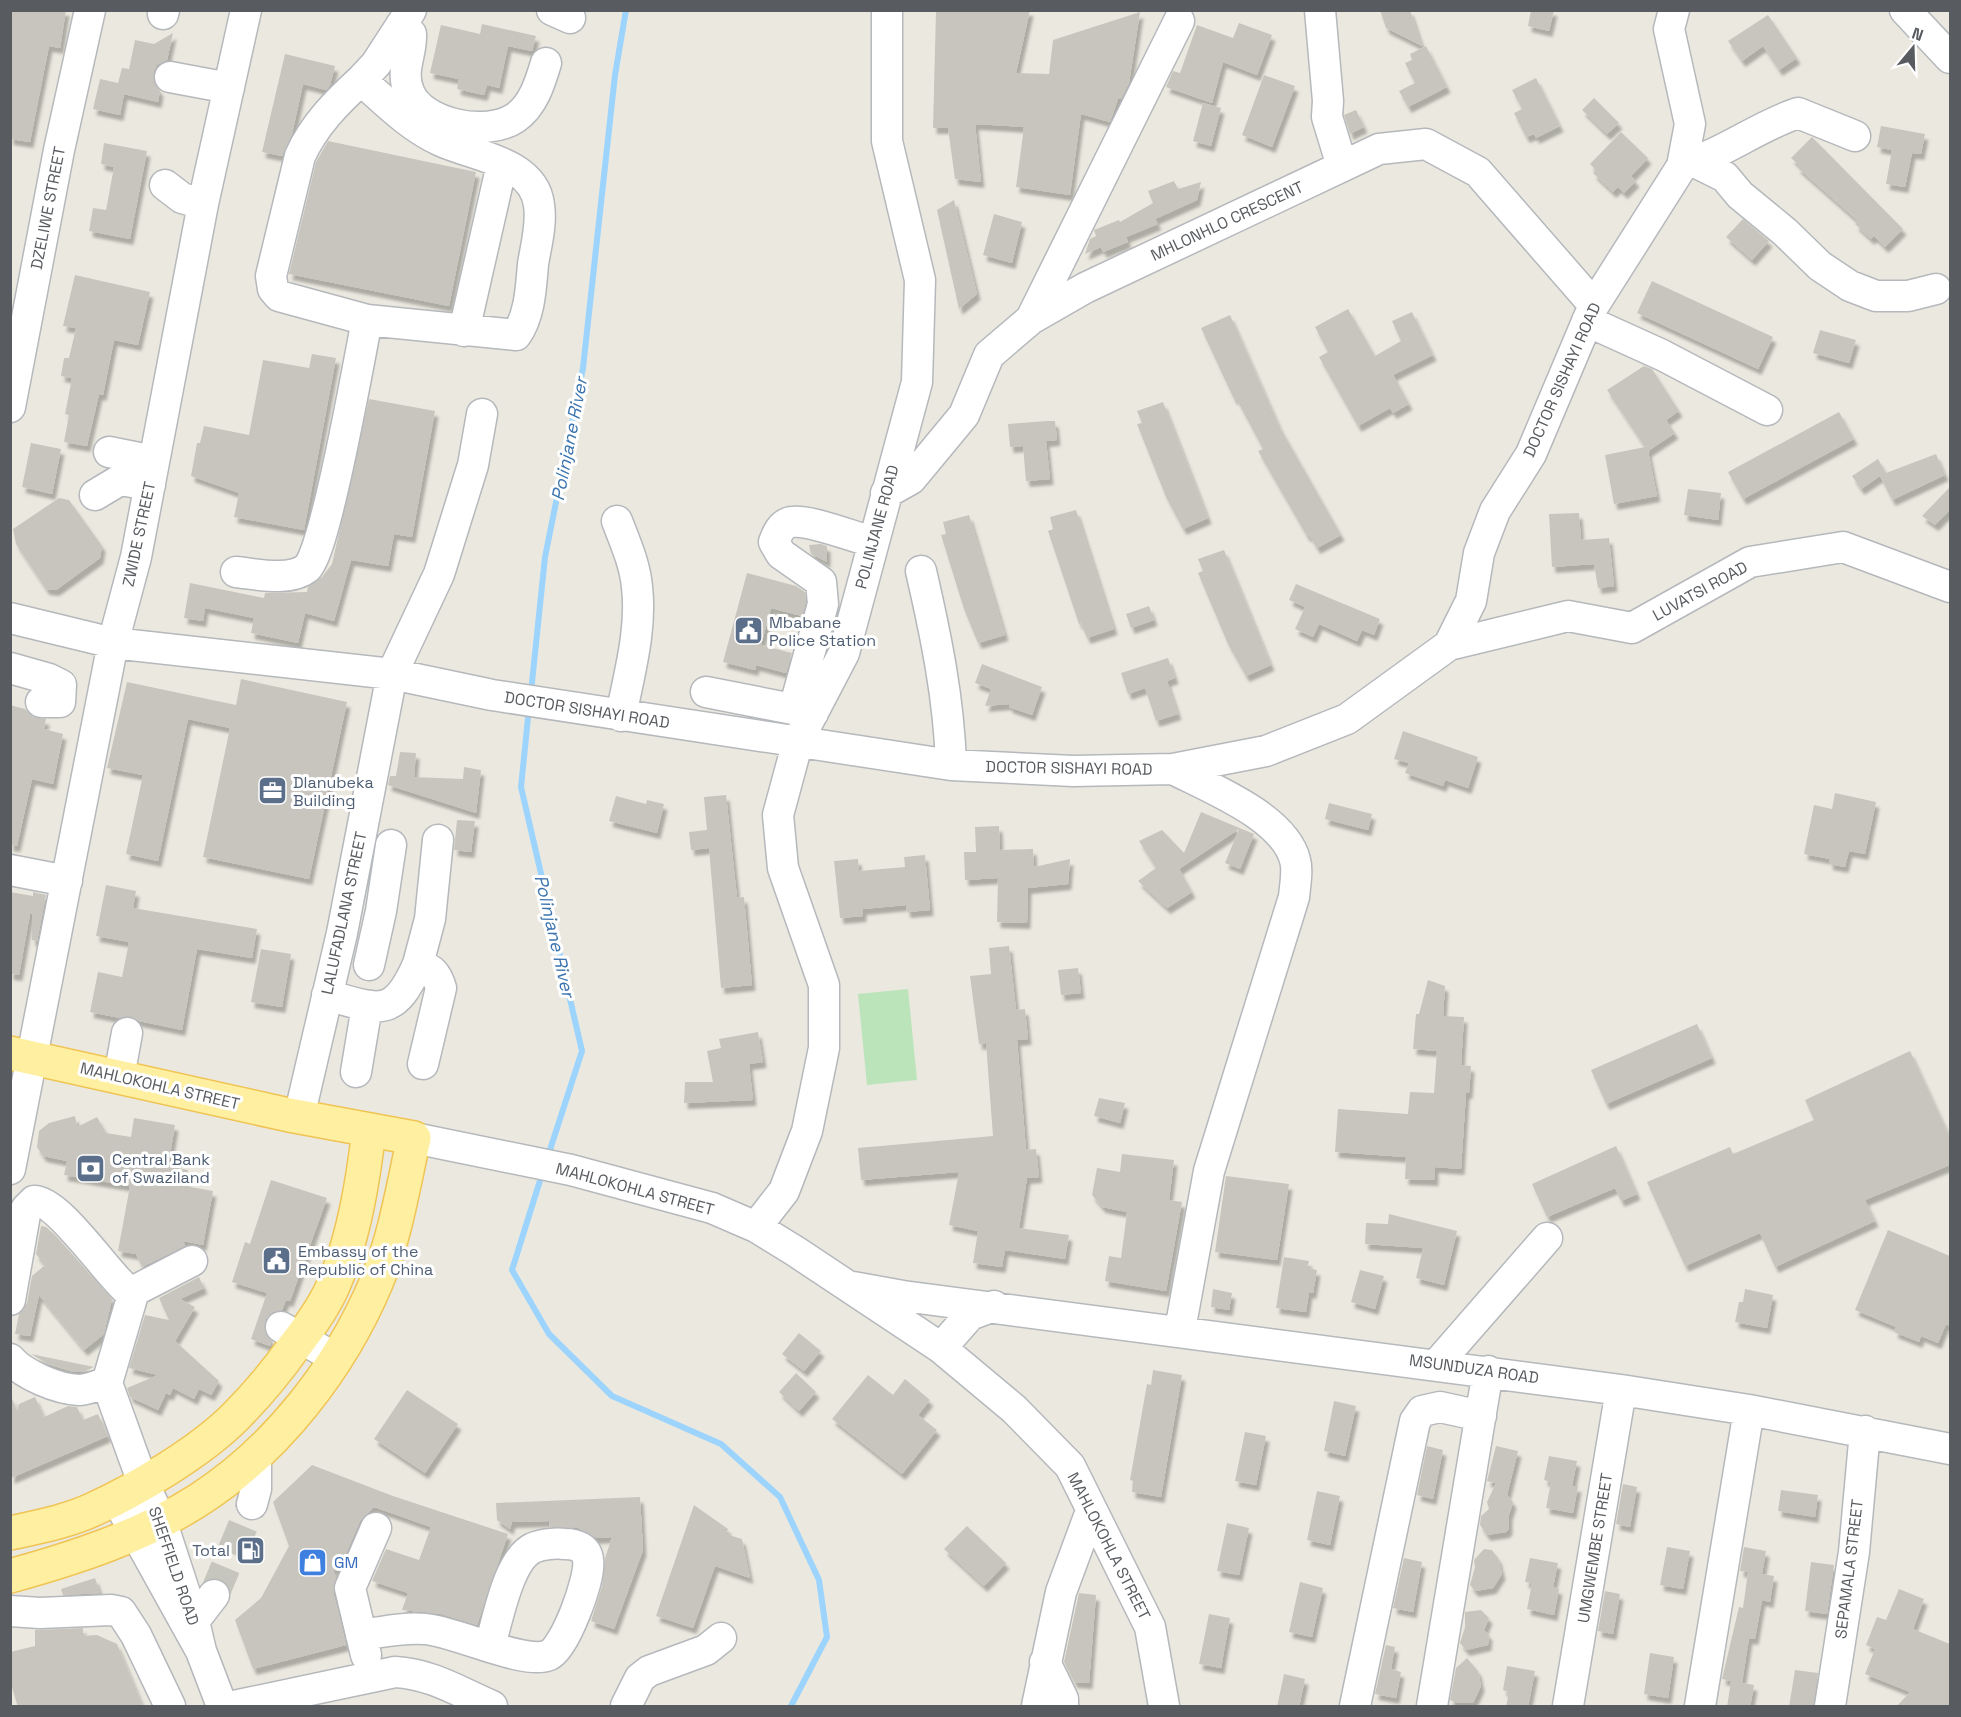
<svg xmlns="http://www.w3.org/2000/svg" width="1961" height="1717" font-family="'Space Grotesk',sans-serif">
<style>
.green{fill:#bbe4bb}
.lines{fill:none;stroke-linecap:round;stroke-linejoin:round}
.stream{stroke:#9cd4fe;stroke-width:6}
.building{fill:#c8c5be;filter:url(#shadow)}
.minor-tunnel{stroke:#c6c6bf;stroke-width:30;stroke-dasharray:30 15;stroke-linecap:butt}
.minor-casing{stroke:#b5b8bc;stroke-width:33}
.major-casing{stroke:#f0c454;stroke-width:36}
.minor{stroke:#fff;stroke-width:30}
.major{stroke:#feefa1;stroke-width:33}
.labels{text-anchor:middle;dominant-baseline:central;stroke-width:6;stroke-linejoin:round;paint-order:stroke}
.street-label{font-size:16px;fill:#585c60;stroke:#fff}
.service-label{font-size:16px;fill:#4e5e75;stroke:#fff;text-anchor:start}
.shop-label{font-size:16px;fill:#366cbe;stroke:#fff;text-anchor:start}
.water-label{font-size:18px;font-style:italic;fill:#3b74af;stroke:#fff}
</style>
<defs>
<filter id="shadow"><feDropShadow dx="3.5" dy="6" stdDeviation="1.5" flood-color="#0004"/></filter>
</defs>
<rect width="100%" height="100%" fill="#ebe9df"/>
<path class="green" d="M908,989l9,91 -50,5 -9,-91z"/>
<g class="lines">
<path class="stream" d="M531,692l14,-135 38,-189 32,-293 11,-65
M529,708l-8,79 61,264 -34,105
M543,1171l-31,99 37,64 63,62 109,48 59,53 39,83 8,57 -36,69"/>
</g>
<path class="building" d="M10,10h56l-6,38 -11,-2 -19,96 -20,-3z
M936,10h94l-14,63 33,1 4,-34 87,-28 -11,71 -8,16h-3l-8,23 -29,-8 -11,81 -54,-8 8,-60 -49,-3 6,58 -26,-3 -7,-51h-15z
M1380,10h30l12,36 -36,-18z
M1531,10h23l-5,21 -21,-5z
M1768,15l29,43 -18,12 -16,-24 -21,15 -14,-20z
M1239,23l33,12 -15,40 -34,-13 -11,41 -46,-16 7,-16 7,2 17,-48 36,13z
M482,24l54,12 -4,15 -24,-5 -9,42 -12,-3 -3,10 -27,-6 2,-10 -29,-6 11,-48 39,9z
M173,33l-6,27 -10,5 -4,8 1,10 6,8 -2,11 -34,-8 -4,21 -27,-6 7,-30 18,4 4,-15 7,1 6,-29 19,4z
M1426,46l21,41 -39,20 -9,-16 16,-8 -10,-20 7,-3 -2,-6z
M285,54l50,12 -5,19 -4,5 -23,-6 -11,50 -10,22 -20,-4z
M1264,75l31,11 -23,61 -30,-12z
M1536,78l24,48 -24,12 -2,-4 -8,3 -12,-24 8,-4 -10,-19z
M1594,98l25,25 -12,11 -25,-24z
M1203,103l18,5 -10,38 -18,-5z
M1356,110l8,17 -14,7 -6,-19z
M1881,126l44,8 -4,20 -9,-1 -7,34 -19,-3 6,-34 -15,-3z
M1621,132l27,26 -17,18 5,5 -12,12 -6,-6 -5,5 -20,-19 3,-3 -6,-6z
M1812,137l91,92 -18,18 -11,-11 -3,3 -16,-15 3,-3 -61,-54 2,-2 -8,-7z
M328,141l148,31 -27,134 -160,-32 27,-112z
M104,143l43,8 -17,88 -41,-8 4,-23 13,2 8,-43 -13,-3z
M1174,181l4,8 23,-7 -4,18 -42,19 3,5 -32,13 2,5 -25,10 -2,-5 -16,7 5,-15 6,-3 -2,-6 25,-10 1,2 33,-19 -5,-12z
M954,200l23,94 -18,15 -22,-99z
M994,214l28,8 -10,41 -29,-8z
M1743,219l26,22 -17,19 -26,-23z
M75,275l75,17 -12,53 -24,-5 -11,55 -4,-1 -12,52 -23,-4 5,-27 -4,-1 7,-36 -11,-2 3,-18h5l7,-30 -13,-2z
M1652,281l121,56 -15,32 -121,-56z
M1348,309l27,47 26,-15 -9,-20 20,-9 21,43 -40,20 16,29 -16,9 -3,-5 -32,18 -39,-69 9,-5 -13,-25z
M1230,315l49,111 62,109 -24,13 -8,-13 -2,1 -49,-85 5,-2 -27,-51 -2,1 -33,-71z
M1820,330l36,10 -7,23 -36,-10z
M312,354l24,4 -32,172 -70,-13 5,-24 -48,-17 6,-33h3l4,-17 45,9 14,-75 46,8z
M1644,366l8,3 27,42 -13,9 9,13 -27,18 9,45 -43,8 -9,-49 40,-8 -38,-57z
M369,399l66,12 -23,126 -18,-3 -6,32 -37,-6 -17,61 -29,-8 -7,30 -47,-10 3,-15 -49,-10 -2,13 -19,-3 6,-35 74,15 1,-5 42,-1 1,-5 14,-10 10,-13z
M1163,402l45,116 -25,11 -17,-32 -29,-73 5,-1 -5,-12z
M1839,412l15,27 -111,60 -15,-27z
M1047,421h8l2,19 -11,1 4,38 -24,2 -3,-35 -13,1 -2,-23z
M31,443l30,6 -9,45 -30,-7z
M1936,454l9,21 -53,25 -12,-24 -19,13 -9,-13 26,-17 8,14z
M1950,487v23l-15,15 -13,-9z
M1688,489l33,4 -3,27 -34,-5z
M59,498l10,2 33,46 -2,12 -44,32 -10,-1 -30,-45 -3,-15z
M1076,510l38,119 -27,9 -6,-15 -2,1 -31,-93 5,-2 -3,-12z
M1579,513l2,27 28,-2 5,48 -16,2 -4,-24 -42,3 -3,-53z
M969,515l36,120 -27,8 -14,-34 -23,-74 5,-1 -3,-12z
M821,544l6,2v16l-16,-8 -2,-9z
M1224,550l47,115 -25,11 -18,-32 -30,-71 5,-2 -5,-12z
M747,573l49,13 9,6 1,10 -4,14 -31,-8 -10,37 31,8 -6,20 -30,-8 -1,5 -32,-8z
M1296,584l84,35 -6,16 -12,-5 -5,11 -38,-17 -6,13 -18,-8 10,-22 -16,-7z
M1149,606l5,14 -23,8 -5,-14z
M1168,658l7,20 -8,3 11,33 -22,7 -11,-33 -17,6 -7,-21z
M982,664l60,23 -10,28 -23,-8v-3l-24,2 6,-17 -16,-6z
M241,679l106,23 -38,177 -106,-22 27,-129 -42,-9 -30,142 -32,-7 17,-79 -36,-7 20,-86 109,23z
M10,705l15,4 8,8 13,2 -2,10 19,5 -10,50 -21,-5 -15,67 -7,-1z
M1403,731l75,26 -10,31 -23,-8 -2,6 -38,-13 4,-10 -15,-4z
M400,752l16,1 -2,24 49,2 1,-12 17,3 -5,43 -88,-28 2,-9h6z
M1835,793l41,9 -11,52 -16,-3 -4,16 -16,-3 1,-5 -26,-5 10,-49 18,4z
M726,795l11,103 7,-1 8,88 -31,3 -12,-140 -18,2 -2,-18 18,-2 -3,-33z
M616,796l30,8 1,-4 17,4 -7,29 -48,-12z
M1329,803l43,11 -4,16 -43,-11z
M1201,812l53,22 -14,35 -15,-6 14,-34 -60,40 13,23 -25,16 -29,-27 18,-13 -17,-27 23,-11 22,23z
M457,820l18,1 -4,31 -17,-2z
M999,826l1,24 33,-1 1,18 36,-8 -2,25 -40,4 -1,35 -30,-1 1,-44 -33,2 -1,-28h12l-1,-25z
M925,855l5,55 -23,2 -1,-7 -43,4v7l-23,2 -6,-57 24,-2 1,12 46,-4 -1,-10z
M106,885l30,6 -3,17 124,21 -5,29 -55,-9 -15,81 -43,-9 -8,-5 -11,2 -30,-6 8,-40 24,5 7,-35 -33,-6z
M10,892l23,4v-4l13,3 -9,46 -5,-1v-26h-2l-11,61 -9,-1z
M1009,946l7,64 9,-1 3,30 -11,1 9,110 10,-1 3,28 -12,1 -8,50 50,7 -4,24 -60,-9 -3,17 -29,-4 5,-32 -29,-6 10,-53 -98,8 -3,-32 135,-12 -7,-93 -7,1 -9,-68 21,-2 -2,-26z
M261,949l30,5 -9,53 -31,-5z
M1078,968l3,25 -20,2 -3,-25z
M1428,980l17,6 -2,30 21,1 -3,48 10,1 -2,27h-3l-5,76 -26,-2v13l-30,-1 1,-22 -71,-5 3,-43 70,5 2,-22 24,1 3,-42 -24,-2 3,-35h3z
M1697,1024l15,34 -106,46 -15,-34z
M758,1032l5,30 -14,2 4,36 -69,3 1,-21h28l-6,-31 14,-3 -2,-9z
M1910,1051l40,87v27l-85,35 10,21 -100,46 -15,-34 -75,33 -38,-84 83,-35 3,7 81,-34 -9,-20z
M1099,1098l26,5 -5,20 -26,-7z
M75,1116l2,11 20,-10 9,16 25,4 3,-19 41,7 -7,41 20,4 -3,16 28,5 -10,54 -20,-4 2,5 -43,21 -6,-13 -18,-3 12,-65 -66,-11 3,-14 -24,-5 -6,-9 2,-16 10,-8z
M1616,1146l21,48 -16,7 -6,-13 -68,29 -15,-33z
M1122,1154l52,6 -5,40 13,2 -16,89 -61,-10 4,-25 12,2 6,-46 -25,-5 -10,-12 5,-27 23,4z
M1226,1176l63,8 -12,76 -62,-8z
M271,1180l56,18 -37,103 -4,-1 -4,10 -9,2 -7,7 -2,9 7,13 -1,5 -19,-7 16,-46 -35,-11 13,-40 5,2z
M1389,1214l68,17 -13,54 -28,-7 7,-30 -58,-4 1,-21 22,1z
M41,1226l5,1 10,9 56,63 -8,35 -20,16 -45,-55 -9,41 -15,-2 4,-20 8,-11 5,-27 13,-11 -9,-11z
M1888,1230l62,26v70l-4,-2 -8,19 -17,-7 -2,6 -25,-10 2,-5 -41,-17z
M1284,1257l25,4 -2,7 10,2 -4,23 -4,-1 -3,20 -30,-4z
M1360,1270l24,6 -9,33 -24,-7z
M199,1277l5,11 -24,11 15,8 -20,34 44,40 -8,14 -12,-6 -5,10 -21,-11 -3,7 -4,-2 -8,17 -28,-13 -3,-9 31,-13 -29,-7 16,-53 24,5 -10,-22z
M1213,1289l19,4 -3,17 -18,-3z
M1745,1289l28,6 -6,33 -32,-6 4,-20h4z
M799,1333l22,18 -17,20 -22,-17z
M31,1354l63,13 -12,5h-9l-25,-8z
M1153,1370l29,5 -21,122 -29,-5 1,-11 -3,-1 17,-96 4,1z
M796,1373l20,19 -17,19 -20,-19z
M868,1375l25,20 12,-16 25,21 -12,15 19,15 -35,44 -70,-55z
M407,1390l51,34 -33,49 -51,-34z
M11,1396l6,15 2,-7 16,-7 9,20 24,-11 9,1 6,13 15,-6 10,22 -97,42z
M1334,1401l22,5 -11,50 -21,-5z
M1245,1432l21,4 -10,49 -21,-4z
M1427,1446l16,4 -10,49 -16,-4z
M1496,1446l22,5 -11,44 6,7 -4,13v14l-3,3 -19,3 -7,-10 1,-9 8,-7 -2,-7 9,-19 -9,-2z
M1549,1456l28,5 -5,25h6l-5,27 -27,-5 5,-26 -7,-2z
M312,1465l81,31 115,38 -31,91 -36,-11 -39,-4 6,-17 -36,-12 14,-32 33,11 12,-33 -57,-20 -14,14 -21,49 -6,-2 3,10 -3,14 13,53 -93,24 -18,-49 26,-22 28,-52 -16,-44z
M1623,1484l14,3 -7,40 -14,-3z
M1781,1490l37,5 -3,22 -37,-6z
M1317,1491l23,5 -10,49 -23,-5z
M640,1497l3,53 -29,79 -23,-8 11,-35 3,-28 7,-21 -16,1 -18,-10 -28,-1 -1,-6 -37,1 -2,7 -13,-9 -1,-17z
M694,1505l34,24 -2,5 16,5 8,39 -35,-12 -22,62 -37,-12z
M1227,1523l22,5 -10,47 -22,-4z
M967,1526l39,37 -22,23 -40,-37z
M1667,1547l23,4 -7,38 -23,-4z
M1744,1547l22,4 -4,23 12,2 -4,26 -8,-2 -7,39 -6,-1 -7,45 -20,-4 17,-72 4,1 5,-36 -8,-1z
M1484,1549l8,1 6,8 4,16 -9,14 -18,3 -5,-6 5,-18 -1,-7z
M1404,1558l18,4 -9,50 -20,-4z
M1530,1558l28,5 -5,24 6,2 -5,26 -27,-6 5,-26 -7,-1z
M1811,1562l23,3 -7,49 -22,-3z
M95,1578l5,15 -37,2 -2,-6z
M1300,1582l23,6 -11,49 -23,-5z
M1899,1589l25,10 -11,30 37,15v63h-54l14,-15 -45,-18 10,-25 -9,-4 11,-28 9,3z
M1605,1591l15,3 -7,40 -15,-3z
M1079,1593l17,2 -7,88 -15,-1 -10,-20z
M1481,1610l8,8 -5,12 5,5 -1,10 -22,5 -6,-7 5,-16v-15z
M1209,1614l21,4 -9,50 -22,-4z
M83,1628v8l14,-1 20,9 26,63h-125l-8,-26v-29l25,-6v-16z
M1386,1645l9,2 -4,22 10,3 -5,26 -21,-4z
M1650,1653l24,4 -6,41 -24,-4z
M1467,1658l11,13 3,15 -8,17 -18,-1 -5,-2 6,-32z
M1507,1666l28,5 -7,36h-22l3,-15 -6,-2z
M1795,1670l23,3 -5,34h-24z
M1284,1674l21,5 -6,28h-22z
M1731,1681l23,4 -4,22h-23z"/>
<g class="lines">
<path class="minor-tunnel" d="M214,1595l38,-91"/>
<defs>
<path id="minor" d="M552,10l18,8
M1320,10l8,91 -1,16 15,49
M1905,10l45,48
M163,14l1,-4
M401,25l10,9c1,21 -11,36 -2,58 13,33 78,45 106,26 18,-12 25,-35 31,-55
M170,77l59,11
M361,80c-25,23 -47,45 -61,76l-29,120 2,13 6,7 88,24 149,15c14,-19 15,-48 17,-71 3,-18 9,-40 6,-59 -5,-44 -66,-49 -98,-64 -31,-14 -55,-39 -80,-61l15,-16 35,-54
M1695,162l30,15 15,18 45,37 35,34 30,20 26,10h32l28,-7
M1683,165c41,-11 75,-39 115,-52l57,23
M165,185l17,13 21,6
M1031,319l148,-298
M1587,321l75,34 105,55
M464,331l38,-167
M10,407l49,-257 31,-140
M109,452l45,9
M886,493l25,-14 53,-64 25,-60 42,-36 54,-31 294,-139 47,-5 52,28 116,133
M95,495l25,-15 30,5
M617,521c8,21 18,43 20,66 5,43 -8,87 -16,129
M921,571c15,65 28,128 30,194
M236,572c20,2 54,10 71,-4 18,-14 53,-213 60,-248
M10,618l103,25 279,31 100,21 459,70 122,6 100,-2 93,-18 81,-32 102,-74 22,-44 8,-48 16,-42 36,-57 63,-149 88,-139 8,-42 -21,-95 5,-19
M1449,645l119,-29 64,12 118,-66 93,-15 107,40
M10,668l39,11 12,6 -1,17h-19
M706,692l107,21
M794,709l29,-105 -2,-22 -40,-28 -7,-12c3,-8 7,-18 17,-20 19,-3 62,15 82,20
M1173,769c37,19 111,48 122,91 3,10 0,26 -1,37l-85,274 -29,159
M10,870l57,11
M418,964l12,-45 8,-79
M369,965l12,-54 10,-66
M327,995c52,15 67,24 91,-31 14,5 19,10 23,24l-18,76
M356,1072l11,-66
M119,1077l8,-44
M299,1117l43,-184 50,-259 47,-100 34,-109 9,-51
M414,1138l157,32 141,38 44,19 39,24 146,97 73,61 56,57 80,161 14,79
M10,1169l103,-526 23,-86 67,-353 43,-194
M756,1227l28,-36 23,-60 17,-83v-63l-41,-117 -5,-53 20,-74 46,-88 73,-271 3,-102 -33,-139v-131
M853,1287l50,9 718,94 128,20 201,39
M134,1291l-27,92 36,100 18,37 33,101 7,30
M10,1300l16,-91 8,-8c24,-1 72,71 93,89l7,1 58,-30
M281,1327l56,32
M941,1348l29,-33 24,-9
M10,1359c14,16 47,30 69,31 8,0 19,-5 28,-7
M1437,1364l110,-126
M116,1498l85,153 21,55
M252,1504l4,-15v-35
M10,1611l30,2 71,-3 10,2 15,23 34,71
M194,1621l20,-26
M361,1635c21,-3 43,-8 64,-6 30,2 100,37 124,26 16,-7 42,-77 39,-95 -1,-12 -12,-16 -23,-16 -9,-1 -23,0 -32,4 -25,12 -35,72 -43,97
M366,1655l-16,-67 26,-60
M1045,1662l18,37v7
M234,1706l161,-34c37,2 64,20 97,34
M626,1706l14,-28 9,-7 57,-21 15,-12
M1037,1706l24,-114 30,-81
M1355,1706l60,-285 7,-10 18,-4 41,9
M1432,1706l56,-335
M1568,1706l53,-316
M1700,1706l49,-296
M1830,1706l24,-154 11,-121"/>
<path id="major" d="M10,1053l279,62 125,23c-11,49 -19,100 -38,145 -36,85 -99,166 -176,216 -57,37 -125,59 -190,77
M10,1533c28,-6 59,-12 84,-24 44,-20 107,-58 141,-92 22,-22 41,-45 59,-70 14,-18 30,-40 39,-61 21,-48 30,-105 36,-156"/>
</defs>
<use href="#minor" class="minor-casing"/>
<use href="#major" class="major-casing"/>
<use href="#minor" class="minor"/>
<use href="#major" class="major"/>
</g>
<defs>
<symbol id="civic-square" viewBox="-11 -11 22 22"><rect x="-9" y="-9" width="18" height="18" rx="4" fill="#5c6f8a" stroke="#fff"/><path d="M-.6-6.5H3V-4.5H.6V-3L4-1V1h2V6H-6V1h2V-1L-.6-3ZM-1.2 2.5V6h2.4V2.5Z" fill="#fff"/></symbol>
<symbol id="office-square" viewBox="-11 -11 22 22"><rect x="-9" y="-9" width="18" height="18" rx="4" fill="#5c6f8a" stroke="#fff"/><path d="M-6-3h4V-5.5h4V-3h4V5H-6ZM-1-4.5V-3h2v-1.5ZM-6 0V1H6V0Z" fill="#fff"/></symbol>
<symbol id="bank-square" viewBox="-11 -11 22 22"><rect x="-9" y="-9" width="18" height="18" rx="4" fill="#5c6f8a" stroke="#fff"/><path d="M-6-4H6V4H-6ZM0-2.3a2.3 2.3 0 1 0 0 4.6a2.3 2.3 0 1 0 0-4.6Z" fill="#fff"/></symbol>
<symbol id="fuel-square" viewBox="-11 -11 22 22"><rect x="-9" y="-9" width="18" height="18" rx="4" fill="#5c6f8a" stroke="#fff"/><path d="M-5.5-6h7V0h2V4h1.3V-2.5L3-4.5l.8-.8L6-3V5H2.5V1h-1V6h-7ZM-4.2-4.7v3.2H.2V-4.7Z" fill="#fff"/></symbol>
<symbol id="shop-square" viewBox="-11 -11 22 22"><rect x="-9" y="-9" width="18" height="18" rx="4" fill="#3f7fe0" stroke="#fff"/><path d="M-5-2.5h2.3a2.7 3.5 0 0 1 5.4 0H5L5.5 6h-11ZM-1.5-2.5h3a1.5 2.3 0 0 0-3 0Z" fill="#fff"/></symbol>
</defs>
<g fill-rule="evenodd">
<use href="#civic-square" x="732" y="614" width="33" height="33"/>
<use href="#office-square" x="256" y="774" width="33" height="33"/>
<use href="#bank-square" x="74" y="1152" width="33" height="33"/>
<use href="#civic-square" x="260" y="1244" width="33" height="33"/>
<use href="#fuel-square" x="234" y="1534" width="33" height="33"/>
<use href="#shop-square" x="296" y="1546" width="33" height="33"/>
</g>
<g class="labels">
<g class="street-label">
<text transform="translate(48 208) rotate(-79)">DZELIWE STREET</text>
<text transform="translate(1227 221) rotate(-25)">MHLONHLO CRESCENT</text>
<text transform="translate(1562 380) rotate(-66)">DOCTOR SISHAYI ROAD</text>
<text transform="translate(877 527) rotate(-75)">POLINJANE ROAD</text>
<text transform="translate(139 534) rotate(-78)">ZWIDE STREET</text>
<text transform="translate(1700 591) rotate(-29)">LUVATSI ROAD</text>
<text transform="translate(587 710) rotate(9)">DOCTOR SISHAYI ROAD</text>
<text transform="translate(1069 768) rotate(1)">DOCTOR SISHAYI ROAD</text>
<text transform="translate(344 913) rotate(-78)">LALUFADLANA STREET</text>
<text transform="translate(160 1086) rotate(13)">MAHLOKOHLA STREET</text>
<text transform="translate(635 1189) rotate(15)">MAHLOKOHLA STREET</text>
<text transform="translate(1474 1369) rotate(8)">MSUNDUZA ROAD</text>
<text transform="translate(1109 1546) rotate(63)">MAHLOKOHLA STREET</text>
<text transform="translate(1595 1548) rotate(-81)">UMGWEMBE STREET</text>
<text transform="translate(174 1566) rotate(71)">SHEFFIELD ROAD</text>
<text transform="translate(1849 1569) rotate(-83)">SEPAMALA STREET</text>
</g>
<g class="service-label">
<text x="769" y="622">Mbabane<tspan x="769" dy="18">Police Station</tspan></text>
<text x="293" y="782">Dlanubeka<tspan x="293" dy="18">Building</tspan></text>
<text x="112" y="1159">Central Bank<tspan x="112" dy="18">of Swaziland</tspan></text>
<text x="298" y="1251">Embassy of the<tspan x="298" dy="18">Republic of China</tspan></text>
<text x="230" y="1550" text-anchor="end">Total</text>
</g>
<g class="shop-label">
<text x="334" y="1562">GM</text>
</g>
<g class="water-label">
<text transform="translate(569 439) rotate(-79)">Polinjane River</text>
<text transform="translate(555 936) rotate(77)">Polinjane River</text>
</g>
</g>
<rect width="1961" height="1717" fill="none" stroke="#585c60" stroke-width="24"/>
<g transform="translate(1913 48) rotate(19)" stroke="#ffffff" stroke-width="4.5" paint-order="stroke">
<path d="M0-4.5L10 22L0 15L-10 22Z" fill="#585c60"/>
<text y="-9" font-size="16" font-weight="bold" text-anchor="middle" fill="#585c60">N</text>
</g>
</svg>
